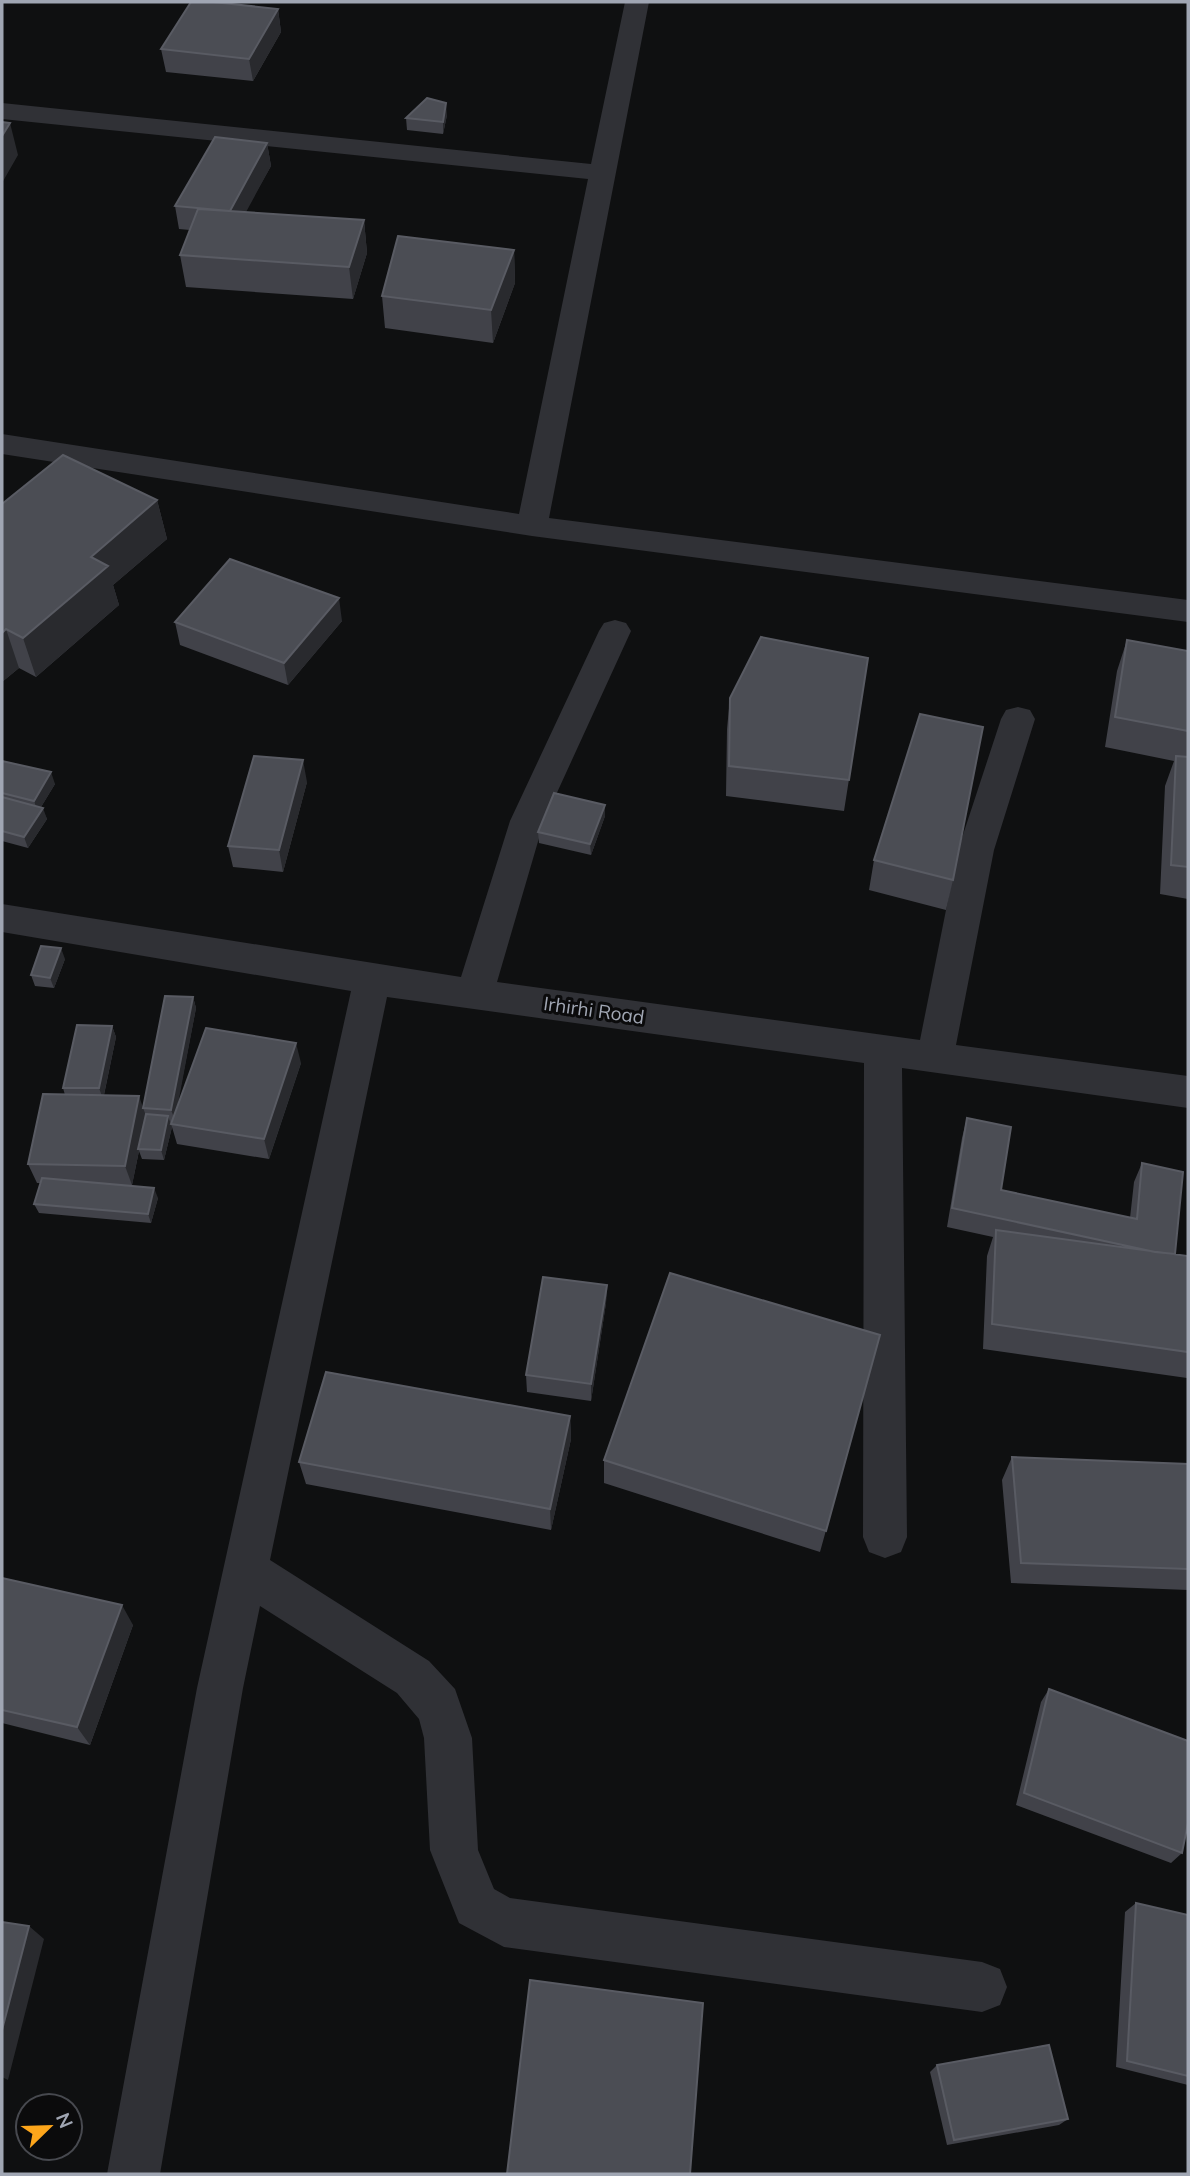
<svg xmlns="http://www.w3.org/2000/svg" width="1190" height="2176" font-family="Mulish,sans-serif">
<style>
.lines{fill:none;stroke-linecap:round;stroke-linejoin:round}
.minor{fill:#303136;fill-rule:evenodd}
.wall{fill:#414249}
.shaded-wall{fill:#292a2e}
.building{fill:#4b4d54;stroke:#595b63;stroke-width:2}
.labels{text-anchor:middle;dominant-baseline:central;stroke-width:6;stroke-linejoin:round;paint-order:stroke}
.street-label{font-size:19px;fill:#a0a6b3;stroke:#0b0b0c}
</style>
<rect width="100%" height="100%" fill="#0f1011"/>
<g class="lines">
<path class="minor" d="M625,2h24l-100,516 639,82v22l-656,-86 -530,-82v-20l517,80 69,-335 -586,-60v-16l589,61z
M615,620l11,3 5,8 -87,190 -47,161 423,58 38,-190 43,-131 5,-9 12,-3 12,3 5,9 -41,131 -38,195 232,31v32l-286,-40 5,469 -6,15 -16,6 -16,-6 -6,-15 1,-474 -477,-66 -117,563 159,101 26,28 17,49 6,112 16,39 16,9 472,64 18,7 7,18 -7,18 -18,7 -478,-65 -45,-24 -29,-73 -6,-112 -5,-19 -22,-26 -137,-87 -17,82 -83,486h-53l90,-486 154,-697 -349,-59v-28l459,73 49,-156 89,-190 5,-8z"/>
</g>
<path class="wall" d="M278,9l3,23 -28,49 -87,-9 -5,-23z
M447,115l-4,19 -36,-4 -1,-12z
M267,143l4,23 -26,46 119,8 3,33 -14,46 -167,-12 -6,-32 10,-25 -11,-1 -4,-23z
M514,250l1,33 -22,60 -108,-15 -3,-32z
M157,500l10,39 -54,46 6,20 -83,72 -17,-9 -17,14v-178z
M342,621l-54,64 -108,-40 -5,-23z
M1127,640l61,11v248l-28,-5 5,-108 9,-25 -69,-14 12,-76z
M868,658l-24,153 -118,-15 1,-67 3,-31z
M2,761l53,23 -14,23 6,12 -19,29 -26,-7z
M307,782l-24,90 -50,-5 -5,-21z
M605,805v11l-14,39 -52,-12 -1,-11z
M874,860l79,20 -7,30 -77,-20z
M65,959l-11,29 -19,-2 -4,-11z
M193,997l3,11 -19,98 124,-43 -32,96 -92,-15 -5,-17 -8,33 -22,-1 -3,-8 -7,34h-14l40,13 -7,25 -112,-10 -5,-9 7,-21h-4l-9,-19 37,-69 -2,-7 49,-62 4,11 -12,58 39,13z
M967,1118l34,72 129,28 4,-36 8,-19 33,91 13,2v119l-1,3 -204,-29 4,-93 6,-19 -46,-10 15,-89z
M607,1285l-1,18 -15,98 -64,-9 -1,-17z
M880,1335l-60,217 -216,-69v-23z
M570,1416l1,23 -20,91 -245,-46 -7,-22z
M1012,1457l176,7v126l-177,-7 -9,-103z
M2,1578l131,47 -43,120 -88,-22z
M1049,1689l133,164 -11,10 -155,-58 25,-103z
M1136,1903l52,12v170l-72,-18 9,-155z
M937,2065l131,54 -9,6 -112,20 -17,-73z"/>
<path class="shaded-wall" d="M278,9l3,23 -28,49 -4,-22z
M446,103l1,12 -4,19v-12z
M10,123l8,32 -16,28v-47z
M267,143l4,23 -38,70 -4,-23z
M364,220l3,33 -14,46 -4,-32z
M514,250l1,33 -22,60 -2,-33z
M157,500l10,39 -54,46 6,20 -83,72 -13,-39 68,-81z
M339,598l3,23 -54,64 -4,-22z
M6,629l13,39 -17,14v-49z
M303,760l4,22 -24,90 -4,-22z
M51,772l4,12 -17,28 -4,-11z
M605,805v11l-14,39 -1,-11z
M43,808l4,11 -19,29 -4,-11z
M61,948l4,11 -11,29 -4,-10z
M193,997l3,11 -21,112 -4,-10z
M112,1026l4,11 -13,62 -4,-11z
M296,1043l5,20 -32,96 -5,-20z
M139,1096l7,20 -14,69 -7,-19z
M168,1116l4,11 -8,33 -3,-10z
M154,1188l4,10 -7,25 -3,-9z
M607,1285l-1,18 -15,98v-17z
M570,1416l1,23 -20,91 -1,-21z
M122,1605l11,20 -43,120 -13,-18z
M29,1926l15,13 -36,141 -6,-3v-47z"/>
<path class="building" d="M191,2h22l65,7 -29,50 -88,-10z
M427,98l19,5 -3,19 -37,-4z
M2,122l8,1 -8,13z
M215,137l52,6 -37,68 -55,-5z
M198,209l166,11 -15,47 -169,-12z
M398,236l116,14 -23,60 -109,-14z
M63,455l94,45 -66,57 17,9 -85,72 -17,-9 -4,4v-129z
M230,559l109,39 -55,65 -109,-41z
M761,637l107,21 -19,122 -120,-14 1,-68z
M1127,640l61,11v80l-73,-14z
M920,714l63,13 -30,153 -79,-20z
M254,756l49,4 -24,90 -51,-4z
M1176,756l12,1v110l-17,-2z
M2,761l49,11 -17,29 -32,-8z
M554,793l51,12 -15,39 -52,-12z
M2,797l41,11 -19,29 -22,-6z
M41,946l20,2 -11,30 -19,-3z
M165,996l28,1 -22,113 -28,-2z
M77,1025l35,1 -13,62h-36z
M206,1028l90,15 -32,96 -93,-15z
M43,1094l96,2 -14,70 -97,-2z
M146,1114l22,2 -7,34 -23,-1z
M967,1118l44,9 -10,63 136,29 5,-56 41,9 -8,82 -20,-2 -203,-44z
M42,1178l112,10 -6,26 -114,-10z
M996,1230l192,26v96l-196,-28z
M670,1273l210,62 -54,196 -222,-71z
M543,1277l64,8 -16,99 -65,-9z
M326,1372l244,44 -20,93 -251,-47z
M1012,1457l176,7v105l-167,-6z
M2,1578l120,27 -45,122 -75,-17z
M1049,1689l139,52v82l-6,30 -158,-60z
M1136,1903l52,12v161l-61,-15z
M2,1922l27,4 -27,104z
M530,1980l173,23 -13,171h-183z
M1049,2045l19,74 -114,21 -17,-75z"/>
<g class="labels">
<g class="street-label">
<text transform="translate(594 1010) rotate(8)">Irhirhi Road</text>
</g>
</g>
<rect width="1190" height="2176" fill="none" stroke="#a0a6b3" stroke-width="7"/>
<g transform="translate(49 2127) rotate(67)"><circle r="33" fill="#0b0b0c" stroke="#47494f" stroke-width="2"/>
<path d="M0-5L12 26L0 18L-12 26Z" fill="#fda61b"/>
<text y="-10" font-size="19" font-weight="bold" text-anchor="middle" fill="#a0a6b3">N</text>
</g>
</svg>
